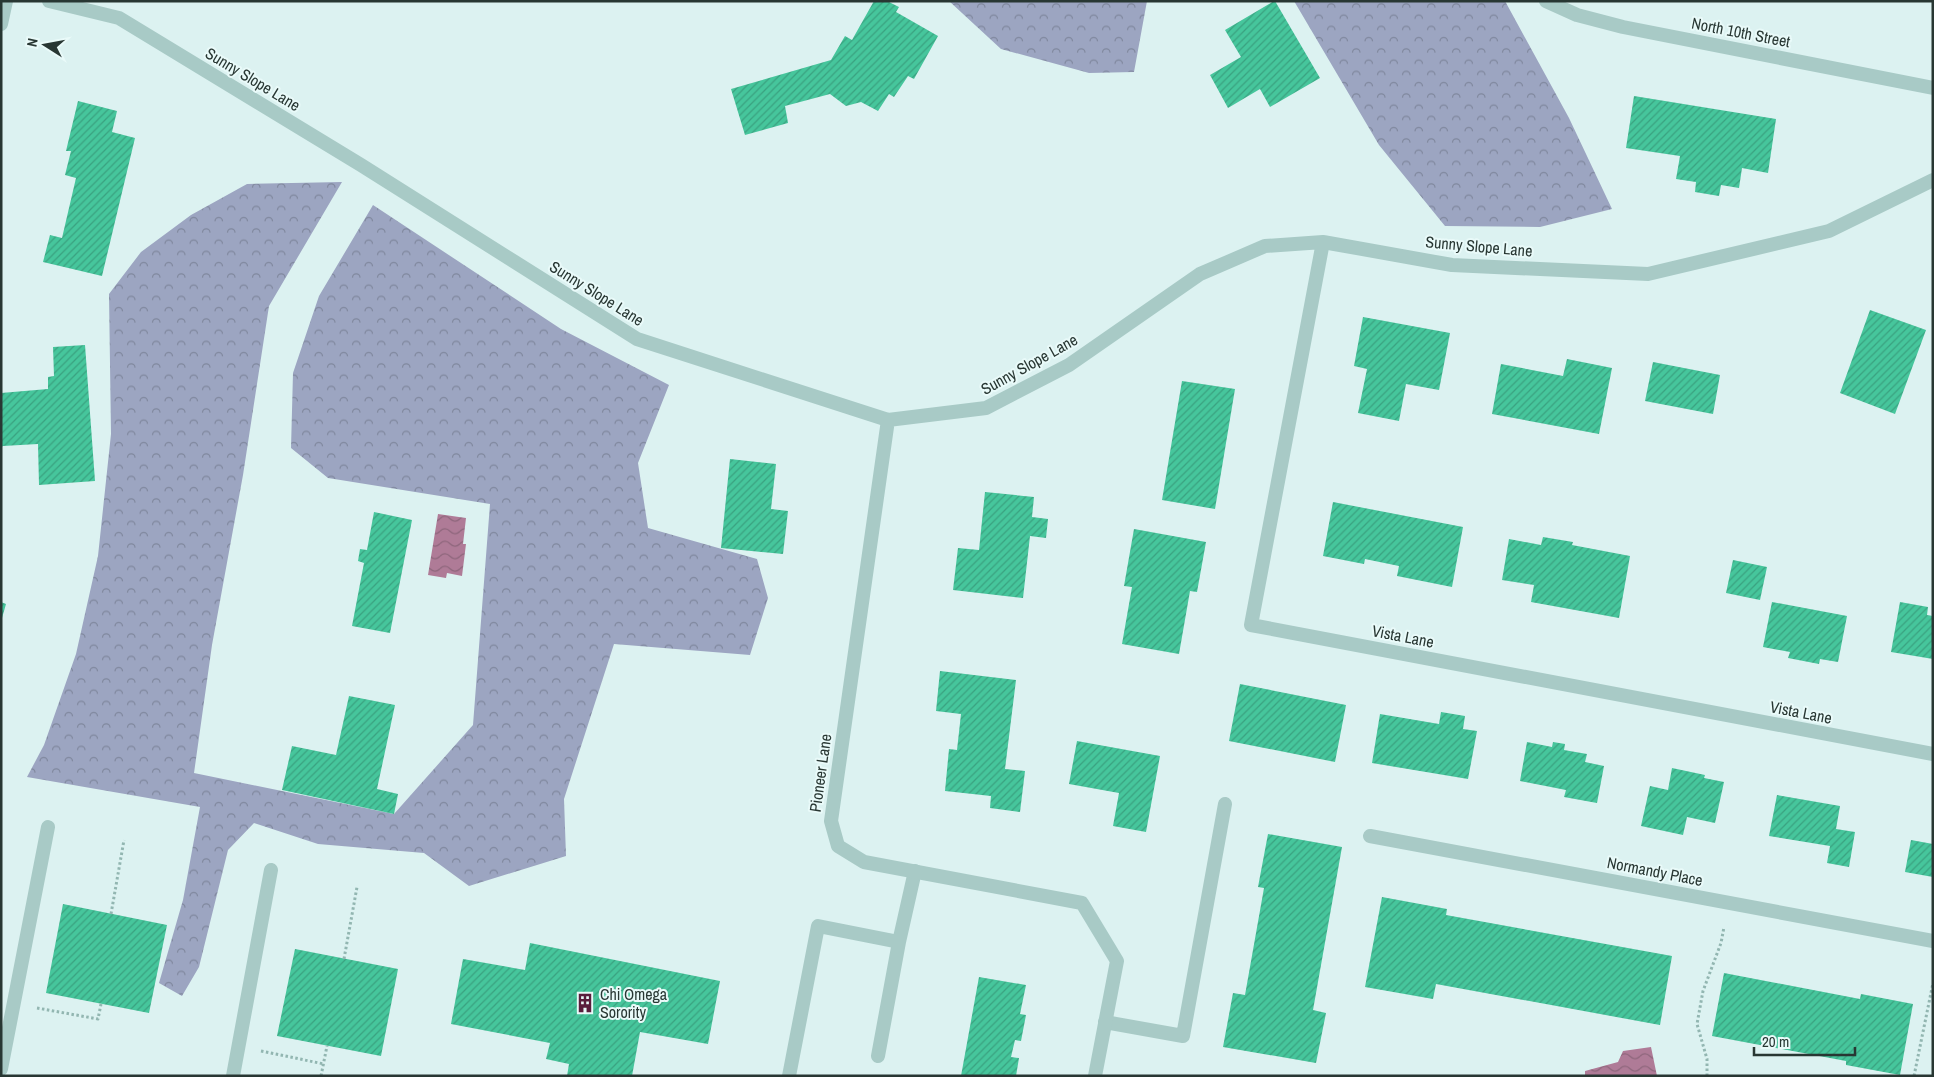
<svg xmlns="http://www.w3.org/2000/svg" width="1934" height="1077" font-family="'Archivo Narrow',sans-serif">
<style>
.forest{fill:url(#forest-crowns)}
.water{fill:url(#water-waves)}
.building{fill:url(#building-hatch)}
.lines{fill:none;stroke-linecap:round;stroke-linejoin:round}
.path{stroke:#92b6b1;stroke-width:3;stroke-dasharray:2.5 2.5;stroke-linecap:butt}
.service{stroke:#a8cac6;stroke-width:14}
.minor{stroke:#a8cac6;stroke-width:14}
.labels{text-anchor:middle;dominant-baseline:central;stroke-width:4;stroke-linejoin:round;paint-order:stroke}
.street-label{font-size:16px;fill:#283733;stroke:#e9faf9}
.poi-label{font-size:16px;fill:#283733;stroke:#e9faf9;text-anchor:start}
</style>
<defs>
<pattern id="forest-crowns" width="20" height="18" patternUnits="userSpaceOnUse" patternTransform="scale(1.25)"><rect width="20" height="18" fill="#9ca5c1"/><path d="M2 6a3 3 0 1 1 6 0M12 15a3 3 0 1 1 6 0" fill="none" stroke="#7f879d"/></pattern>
<pattern id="water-waves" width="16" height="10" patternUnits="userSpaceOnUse" patternTransform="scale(1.25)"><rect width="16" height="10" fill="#af7b97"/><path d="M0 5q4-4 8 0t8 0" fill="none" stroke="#8e667c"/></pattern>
<pattern id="building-hatch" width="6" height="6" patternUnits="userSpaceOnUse" patternTransform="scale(1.25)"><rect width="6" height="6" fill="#46c69c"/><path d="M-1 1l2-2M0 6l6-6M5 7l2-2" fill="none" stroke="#3aa280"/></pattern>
</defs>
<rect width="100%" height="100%" fill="#dcf2f1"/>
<path class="forest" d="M949,1h198l-13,71 -45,1 -88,-24z
M1294,1h211l64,117 43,91 -72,18 -95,-1 -66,-81z
M342,182l-73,124 -26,169 -31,170 -18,128 200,41 79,-89 17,-221 -162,-26 -37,-30 2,-75 26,-77 54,-91 188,124 108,56 -31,78 10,65 109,31 11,39 -18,57 -136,-11 -50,155 2,57 -97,30 -45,-33 -106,-9 -64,-21 -26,27 -29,117 -17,29 -23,-13 24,-83 17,-93 -173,-30 17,-32 32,-91 22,-98 13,-122 -2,-140 32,-42 50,-37 56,-31z"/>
<path class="water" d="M438,514l28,4 -3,26h3l-4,32 -15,-3 -1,5 -18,-3z
M1651,1047l6,29h-72v-5l33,-9 5,-11z"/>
<path class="building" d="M874,1h13l12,6 -3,5 42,24 -24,43 -6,-3 -14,21 -5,-3 -11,17 -17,-9 -15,4 -16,-12 -45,12 3,17 -43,12 -14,-46 100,-29 14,-24 7,4z
M1274,1h1l45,77 -50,29 -10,-18 -32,19 -18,-33 31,-18 -16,-27z
M1634,96l142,23 -8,54 -26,-5 -3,20 -18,-3 -2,11 -24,-4 1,-10 -20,-3 4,-23 -54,-8z
M78,101l39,10 -5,21 23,6 -33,138 -59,-14 7,-27 12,3 14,-60 -11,-3 6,-24h-5z
M1870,310l56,20 -31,84 -55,-21z
M1363,317l87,16 -11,57 -33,-6 -7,37 -41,-8 9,-44 -13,-3z
M85,345l10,136 -56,4 -1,-41 -35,2 -2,1v-54l47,-4v-12l6,-1 -1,-29z
M1567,359l45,9 -13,66 -107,-20 9,-50 62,12z
M1653,362l67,13 -7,39 -68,-13z
M1182,381l53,8 -20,120 -53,-9z
M730,459l46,5 -5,45 17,2 -5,43 -62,-6z
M985,492l49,5 -2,20 16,2 -2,19 -16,-2 -7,62 -70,-8 5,-42 21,2z
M1333,502l130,25 -11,60 -55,-11 2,-10 -34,-7 -1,5 -41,-8z
M374,512l38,8 -22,113 -38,-7 12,-63 -6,-2 2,-12 7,1z
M1134,529l72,13 -9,50 -7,-1 -11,63 -57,-10 10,-57 -8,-1z
M1543,537l30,5 -1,3 58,11 -11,62 -88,-16 3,-17 -32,-5 7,-41 32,6z
M1733,560l34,7 -7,33 -34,-7z
M1,602l5,2 -4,14h-1z
M1772,602l75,14 -9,46 -18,-3 -1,5 -31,-6 2,-6 -27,-5z
M1900,602l28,5 -1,8 6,1v43l-42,-7z
M940,671l76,9 -11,89 20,2 -5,41 -30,-4 1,-12 -46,-5 4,-42 8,1 4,-36 -25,-3z
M1240,684l106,21 -11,57 -106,-21z
M349,696l46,9 -18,84 21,5 -4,20 -112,-24 10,-44 44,9z
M1441,712l24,4 -2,13 14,2 -9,48 -96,-16 8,-49 59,10z
M1077,741l83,15 -14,76 -33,-6 6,-33 -50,-9z
M1527,742l25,5 1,-5 12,2 -1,6 23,4 -2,8 19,4 -7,37 -33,-6 2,-7 -46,-9z
M1672,768l33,7 -1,3 20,4 -9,41 -28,-6 -4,18 -42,-9 9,-40 18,4z
M1777,795l63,11 -4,23 19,3 -6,35 -22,-4 3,-17 -61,-10z
M1268,834l74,13 -29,163 13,3 -10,50 -93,-16 10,-54 12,2 19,-107 -6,-1z
M1911,840l22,4v33l-28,-5z
M1382,897l65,12 -1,6 226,41 -12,69 -224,-41 -3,15 -68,-12z
M63,904l104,21 -18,88 -103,-20z
M530,943l190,38 -12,63 -68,-12 -8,44h-65l2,-12 -23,-5 4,-16 -99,-19 12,-65 62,11z
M295,949l103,20 -17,87 -104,-20z
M1724,973l136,26 1,-5 52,10 -13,71 -54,-10v-4l-134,-25z
M979,977l47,8 -6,29 6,1 -5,26 -6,-1 -4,17 8,1 -3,18h-55z"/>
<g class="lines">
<path class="path" d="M111,914l13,-74
M344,959l13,-72
M37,1008l61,11 3,-15
M261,1051l63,13
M321,1076l6,-30
M1707,1076v-17l-10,-35 6,-33 18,-48 3,-16
M1914,1076l19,-93"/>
<path class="service" d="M1105,1022l78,14 42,-232
M878,1056l21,-114 16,-71
M1,1069l47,-242
M233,1076l38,-206
M789,1076l29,-150 81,16"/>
<path class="minor" d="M49,1l70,17 242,147 276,174 251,81 98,-12 83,-43 131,-91 65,-28 58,-4 129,23 196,9 181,-43 104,-51
M1546,1l31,14 46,12 310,61
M1,24l5,-23
M1323,242l-72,383 682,129
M888,420l-57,401 7,25 26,16 218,41 35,58 -22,115
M1370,836l563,105"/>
</g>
<defs>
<symbol id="building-bare" viewBox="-9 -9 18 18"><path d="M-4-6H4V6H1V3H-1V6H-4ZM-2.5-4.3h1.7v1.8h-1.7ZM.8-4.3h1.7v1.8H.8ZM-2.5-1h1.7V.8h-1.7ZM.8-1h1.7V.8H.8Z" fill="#591d3c" stroke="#e9faf9" stroke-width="2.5" paint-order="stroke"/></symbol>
</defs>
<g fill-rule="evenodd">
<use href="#building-bare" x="571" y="989" width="28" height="28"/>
</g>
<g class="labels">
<g class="street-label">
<text transform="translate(1741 32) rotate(11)">North 10th Street</text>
<text transform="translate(253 79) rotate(31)">Sunny Slope Lane</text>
<text transform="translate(1479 246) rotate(5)">Sunny Slope Lane</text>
<text transform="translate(597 293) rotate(32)">Sunny Slope Lane</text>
<text transform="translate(1029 364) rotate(-29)">Sunny Slope Lane</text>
<text transform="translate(1403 636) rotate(11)">Vista Lane</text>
<text transform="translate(1801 712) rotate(11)">Vista Lane</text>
<text transform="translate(820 773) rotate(-82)">Pioneer Lane</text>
<text transform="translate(1655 871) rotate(11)">Normandy Place</text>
</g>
<g class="poi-label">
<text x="600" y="994">Chi Omega<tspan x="600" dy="18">Sorority</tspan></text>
</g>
</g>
<rect width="1934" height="1077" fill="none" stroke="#283733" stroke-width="5"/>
<g transform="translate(45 45) rotate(281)" stroke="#e9faf9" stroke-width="4" paint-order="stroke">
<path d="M0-4L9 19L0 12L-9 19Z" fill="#283733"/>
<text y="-8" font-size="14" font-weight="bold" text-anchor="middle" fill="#283733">N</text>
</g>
<path d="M1754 1047v8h101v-8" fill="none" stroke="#283733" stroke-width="2.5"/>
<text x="1762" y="1047" font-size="15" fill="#283733" stroke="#e9faf9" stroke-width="4" paint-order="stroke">20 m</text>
</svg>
